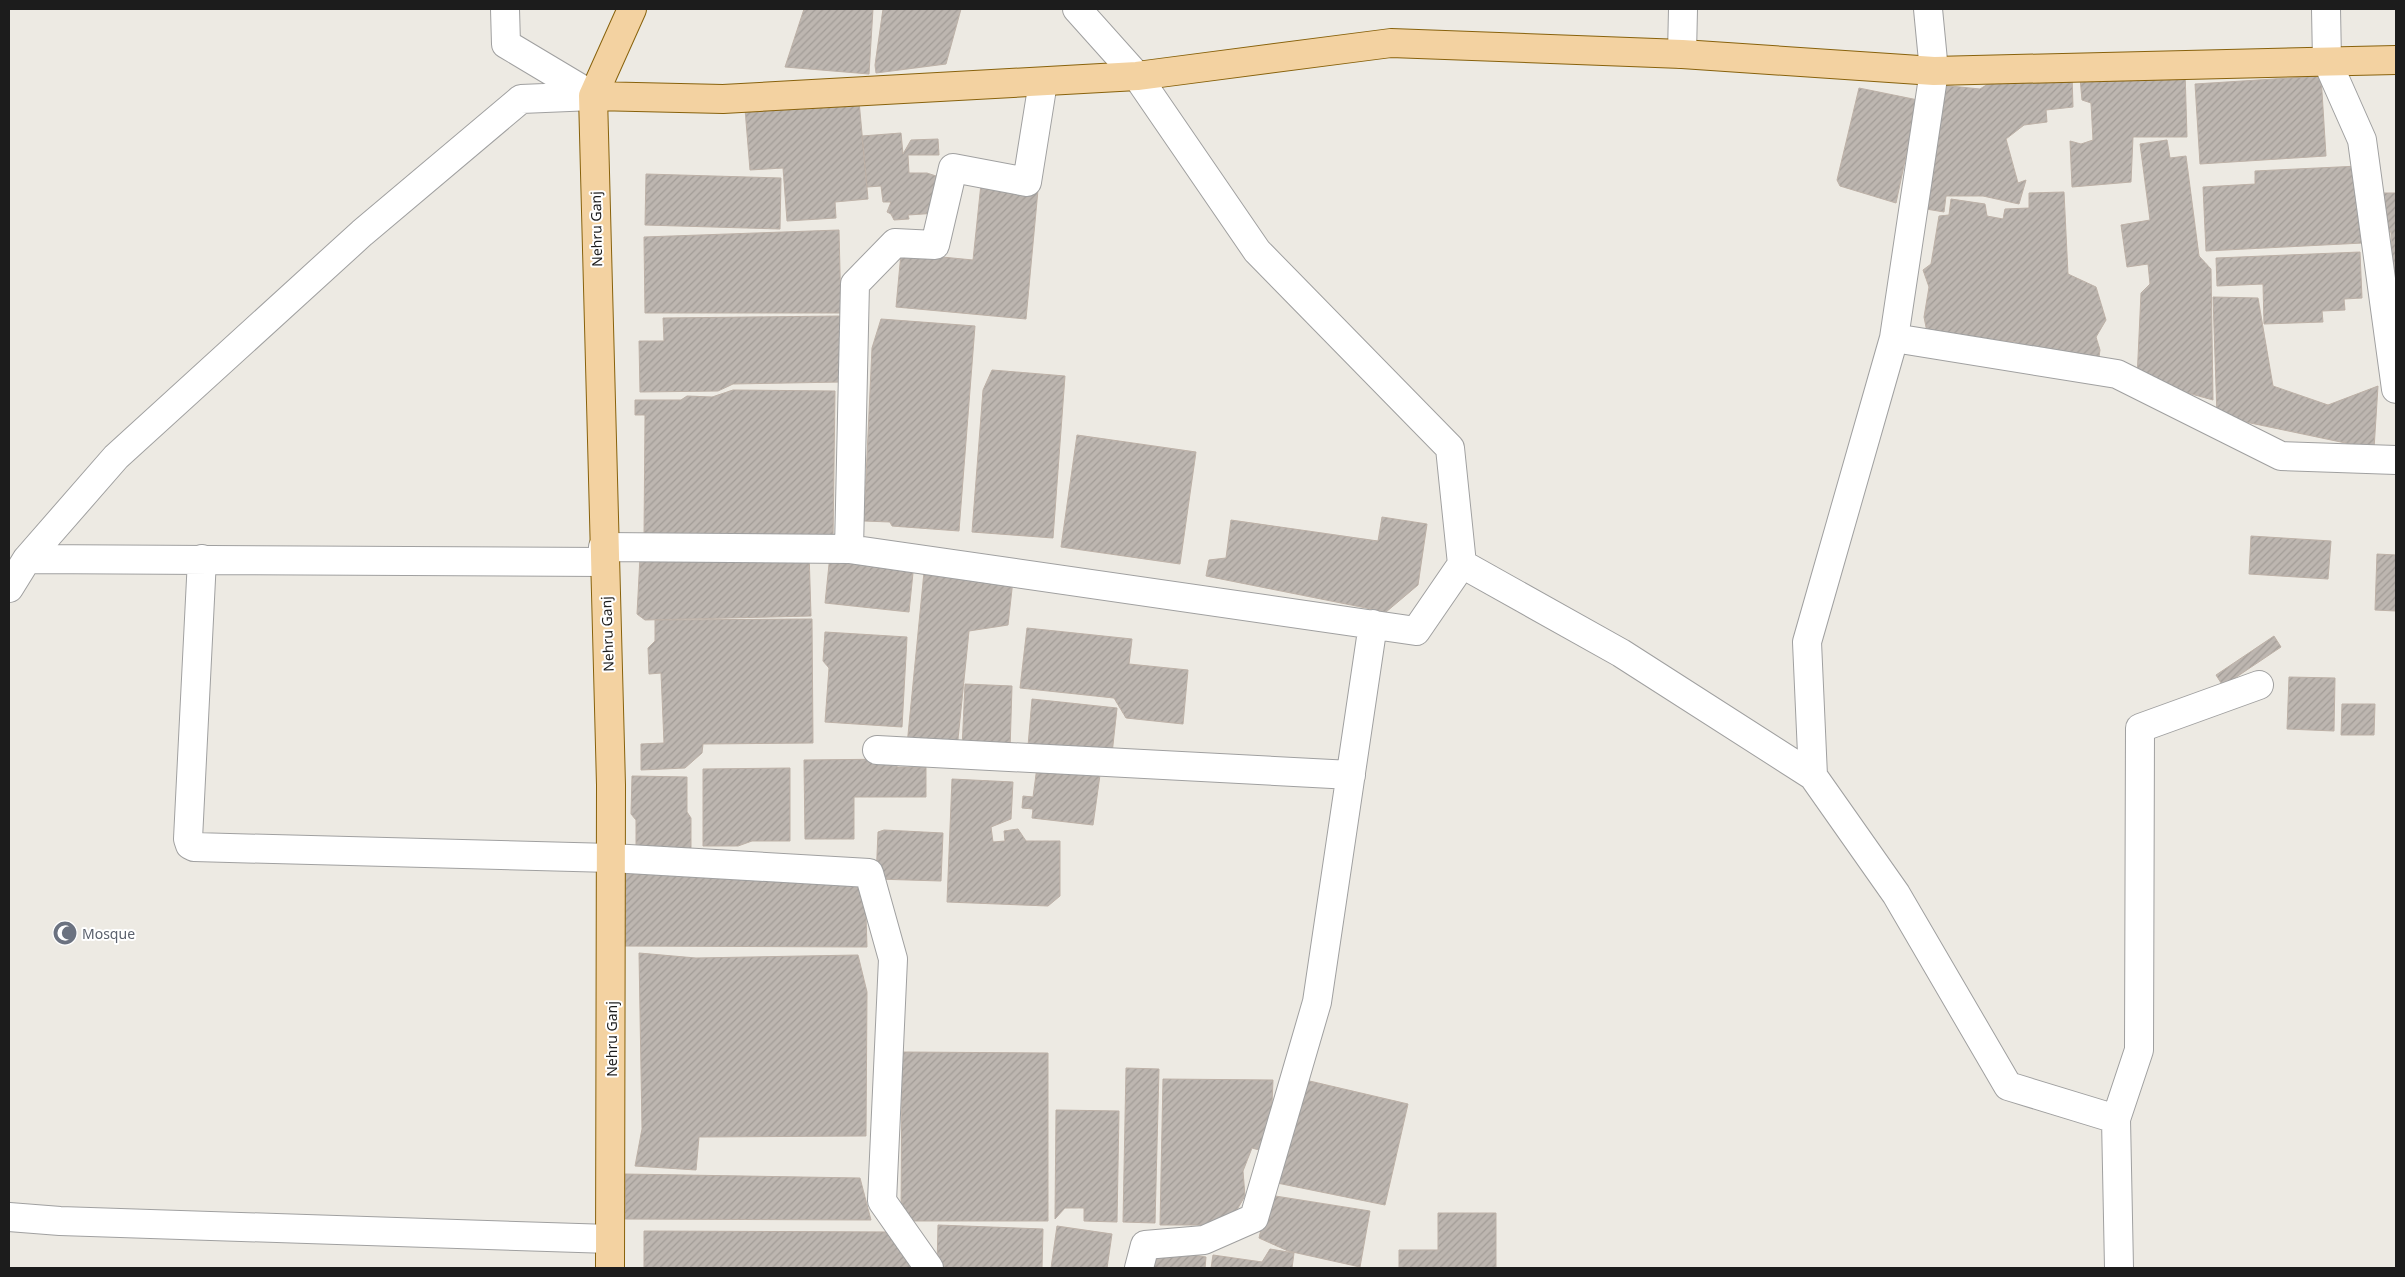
<svg xmlns="http://www.w3.org/2000/svg" width="2405" height="1277" font-family="'Noto Sans',sans-serif">
<style>
.building{fill:url(#building-hatch);stroke:#bdb1a7}
.lines{fill:none;stroke-linecap:round;stroke-linejoin:round}
.minor-casing{stroke:#a0a0a0;stroke-width:30}
.major-casing{stroke:#88620c;stroke-width:30}
.minor{stroke:#fff;stroke-width:28}
.major{stroke:#f3d2a1;stroke-width:28}
.labels{text-anchor:middle;dominant-baseline:central;stroke-width:4;stroke-linejoin:round;paint-order:stroke}
.street-label{font-size:14px;fill:#1c1c1c;stroke:#fff}
.worship-label{font-size:14px;fill:#5b616d;stroke:#fff;text-anchor:start}
</style>
<defs>
<pattern id="building-hatch" width="6" height="6" patternUnits="userSpaceOnUse" patternTransform="scale(1.25)"><rect width="6" height="6" fill="#bdb6b0"/><path d="M-1 1l2-2M0 6l6-6M5 7l2-2" fill="none" stroke="#a29c97"/></pattern>
</defs>
<rect width="100%" height="100%" fill="#edeae3"/>
<path class="building" d="M804,9h69l-4,65 -84,-7z
M883,9h78l-15,55 -70,9 -1,-8z
M2185,71l2,66h-54l-2,45 -59,5 -2,-46 11,3 12,-4 -2,-37 -9,-3 -2,-22z
M2072,75l1,32 -27,3 1,12 -23,3 -18,14 12,44 8,-3 -7,24 -36,-8h-37l-2,16 -18,-3 14,-124 40,4 11,-7z
M2321,76l5,80 -126,8 -5,-80z
M1859,88l59,12 -22,103 -56,-17 -3,-6z
M859,101l9,98 -33,3 1,16 -49,3 -4,-53 -33,2 -5,-61z
M901,133l2,21 8,-14 27,-1 1,16h-31l1,18h18l9,3 2,37 -30,2 1,4 -15,1 -3,-6 -4,-2 4,-10h-8l-2,-16 -14,1 -5,-51z
M2167,140l3,18 16,-2 13,100 12,13 2,131 -76,-21 4,-86 9,-9 -2,-20 -21,3 -6,-42 29,-5 -10,-76z
M2359,166l4,77 -157,8 -3,-64 52,-3v-13z
M646,174l135,4 -1,51 -135,-4z
M981,184l57,6 -12,129 -130,-12 5,-54 72,7z
M2064,192l4,82 28,13 10,33 -10,17 4,13 -2,13 -84,-10 2,-11 -21,-2 -1,7 -67,-15 -3,-15 5,-30 -6,-17 8,-6 8,-48 10,-1 2,-16 34,5 2,12 16,3 2,-10 24,-1v-15z
M2379,193h17v109l-3,1 -2,-71h-11z
M839,230l2,83h-196l-1,-76z
M2360,252l2,46 -18,1 1,11 -23,1 1,11 -59,2 -1,-40 -46,2 -1,-28z
M2213,297l45,1 15,88 55,19 50,-19 -4,63 -157,-33z
M842,316v66l-109,2 -15,7 -78,1 -1,-51h25l-1,-23z
M881,319l94,7 -16,205 -67,-5 -2,-4 -26,-1 8,-173z
M992,370l73,6 -12,162 -81,-6 11,-142z
M733,390l102,1 -2,150 -189,-3 1,-123h-10v-15h46l6,-4 25,1z
M1077,435l119,17 -16,112 -119,-17z
M1382,517l45,7 -9,61 -32,27 -180,-36 3,-16 17,-2 5,-38 147,21z
M2251,536l80,5 -3,38 -79,-5z
M809,552l2,64 -166,4 -8,-6 3,-57z
M2377,554l19,1v56l-21,-1z
M830,555l84,8 -5,49 -84,-9z
M924,572l89,8 -5,45 -39,6 -12,118 -50,-4z
M812,619l1,124 -110,1 -1,9 -17,15 -44,2v-26l23,-1 -3,-70 -12,1 -1,-26 7,-7v-21z
M1027,628l105,11 -3,25 59,6 -5,54 -57,-6 -12,-20 -94,-10z
M825,632l82,5 -5,90 -77,-5 4,-54 -6,-7z
M2274,636l7,11 -58,39 -7,-11z
M2289,677l46,1 -1,53 -47,-2z
M965,684l47,2 -2,64 -48,-1z
M1032,699l85,9 -5,46 -84,-8z
M2342,704h33l-1,31h-33z
M897,759v8h29v30h-72v42h-49l-1,-79z
M1037,767l63,8 -7,50 -61,-7 1,-9 -11,-1 1,-12 10,1z
M790,768v73h-38l-14,5h-35v-77z
M632,776l55,1v35l4,6v34l-55,1v-33l-5,-6z
M952,779l61,3 -2,37 -20,8 2,15 12,-1 -1,-10 14,-2 8,12h34v55l-12,10 -101,-4z
M884,830l59,3 -2,48 -65,-2 2,-47z
M620,866l245,19 2,62 -248,-1z
M639,953l57,5 162,-3 9,37 -1,144 -167,1 -3,33 -61,-4 7,-37z
M902,1052l146,1v168h-147z
M1126,1068l33,1 -4,154 -32,-1z
M1163,1079l110,1 -3,73 -18,-5 -9,23 2,25 -17,29h-68z
M1301,1079l107,25 -23,101 -108,-22z
M1056,1110l63,1 -2,111 -33,-1v-13h-19l-10,11z
M625,1174l235,4 11,42 -252,-1 6,-7z
M1269,1195l101,16 -10,56 -72,-16 -29,-13z
M1438,1213h58v55h-97v-18h39z
M938,1225l105,4 -1,39h-105z
M1057,1226l55,8 -5,34h-56z
M644,1231l252,1 16,36h-268z
M1156,1249l50,8 -1,11h-52z
M1270,1249l24,4 -2,15h-81l2,-13 49,7z"/>
<g class="lines">
<defs>
<path id="minor" d="M505,9l1,35 87,52
M1077,9l60,67 120,175 193,197 12,116 159,89 192,123 83,118 112,192 108,33 3,149
M2326,9l1,52 35,79 34,249
M1682,54l1,-45
M1894,338l223,36 164,82 115,4
M603,547l246,2 567,82 46,-67
M849,549l6,-265 40,-41 40,2 18,-77 74,14 16,-100
M27,559l578,3
M202,559l-14,280 2,6 4,2 417,11 258,15 24,86 -11,242 47,67
M9,588l18,-29 89,-102 246,-224 159,-134 72,-3
M877,750l474,25
M1813,776l-6,-134 87,-304 40,-267 -6,-62
M2116,1119l23,-69 1,-322 119,-43
M9,1217l51,4 550,18
M1139,1268l6,-23 59,-5 50,-22 63,-216 56,-378"/>
<path id="major" d="M593,96l130,3 414,-23 254,-33 291,11 252,17 462,-11
M610,1268l1,-483 -18,-689 39,-87"/>
</defs>
<use href="#minor" class="minor-casing"/>
<use href="#major" class="major-casing"/>
<use href="#minor" class="minor"/>
<use href="#major" class="major"/>
</g>
<defs>
<symbol id="mosque-disc" viewBox="-11 -11 22 22"><circle r="9.5" fill="#6b7280" stroke="#fff"/><path d="M3.5-4.9A6 6 0 1 0 3.5 4.9A5 5 0 1 1 3.5-4.9Z" fill="#fff"/></symbol>
</defs>
<g fill-rule="evenodd">
<use href="#mosque-disc" x="51" y="919" width="28" height="28"/>
</g>
<g class="labels">
<g class="street-label">
<text transform="translate(596 229) rotate(-91)">Nehru Ganj</text>
<text transform="translate(607 634) rotate(-92)">Nehru Ganj</text>
<text transform="translate(611 1039) rotate(-90)">Nehru Ganj</text>
</g>
<g class="worship-label">
<text x="82" y="933">Mosque</text>
</g>
</g>
<rect width="2405" height="1277" fill="none" stroke="#1c1c1c" stroke-width="20"/>
</svg>
